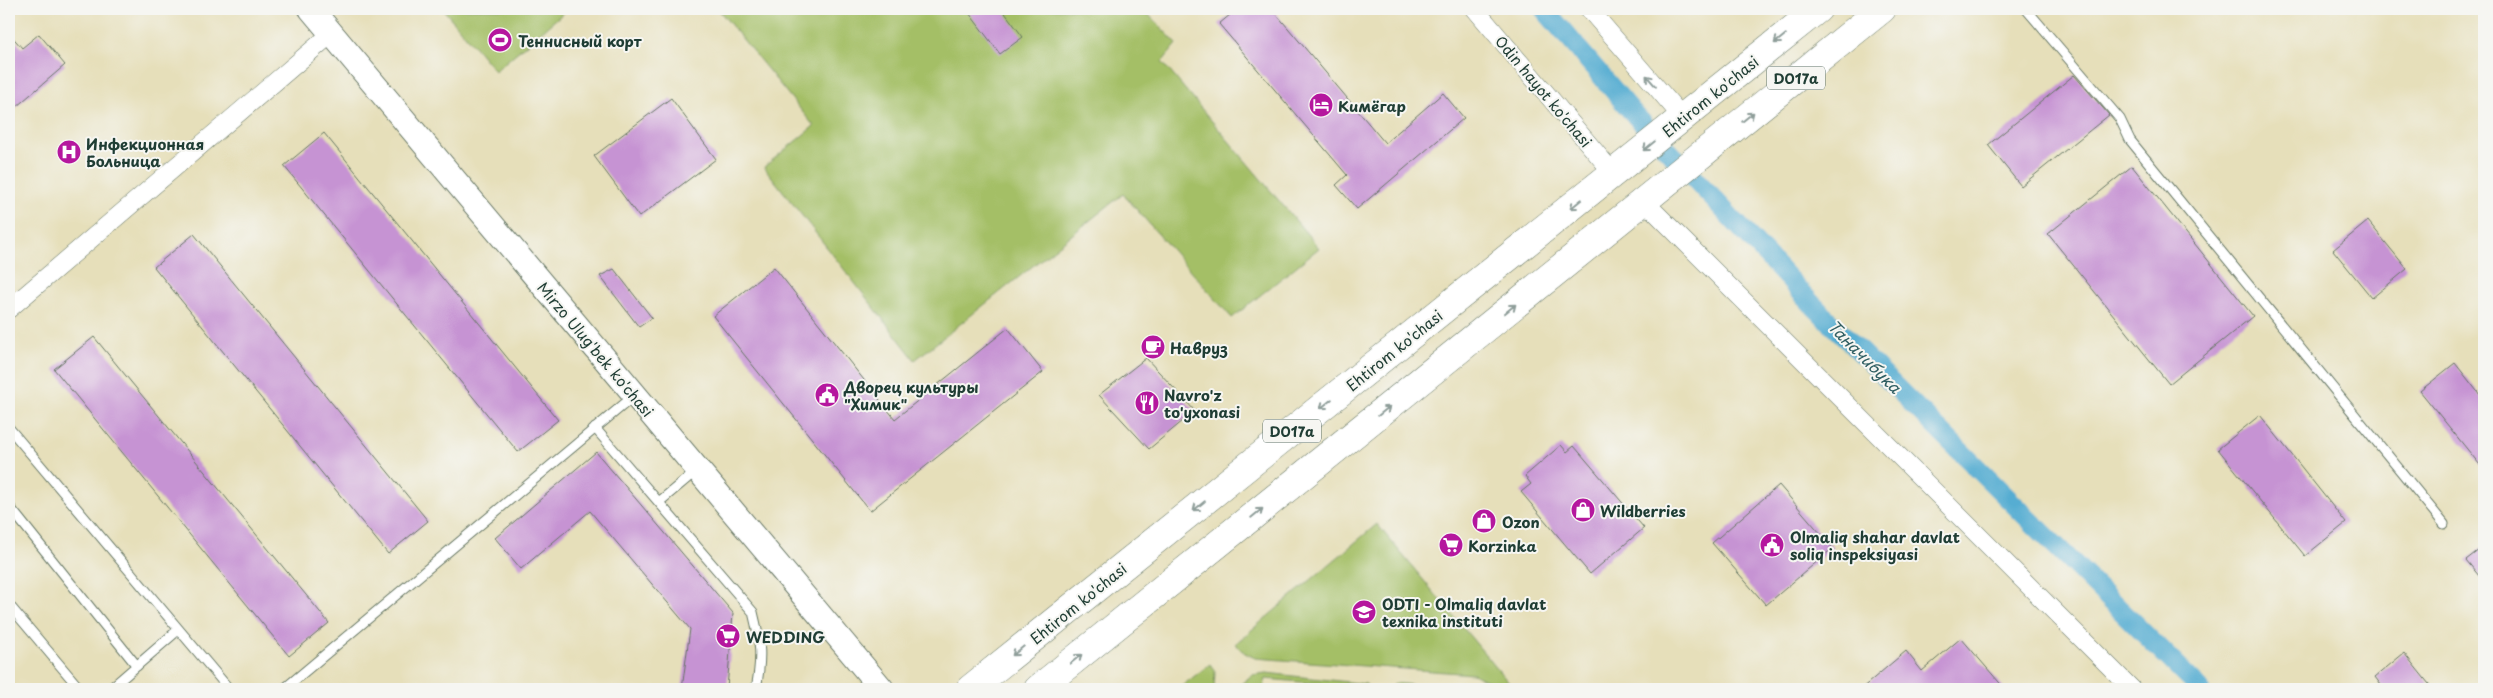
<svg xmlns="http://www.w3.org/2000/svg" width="2493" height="698" font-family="'Playpen Sans',sans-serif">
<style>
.green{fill:#a4bf66;stroke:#627e4d}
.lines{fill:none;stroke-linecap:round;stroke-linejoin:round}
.canal{stroke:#56add2;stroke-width:20}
.building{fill:#c693d3}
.lane-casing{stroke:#657663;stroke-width:11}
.street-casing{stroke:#657663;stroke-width:19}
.secondary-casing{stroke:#657663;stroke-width:26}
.primary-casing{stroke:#657663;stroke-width:29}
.lane{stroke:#fff;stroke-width:9}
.street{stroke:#fff;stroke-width:18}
.secondary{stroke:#fff;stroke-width:24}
.primary{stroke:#fff;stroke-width:28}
.oneway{stroke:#8f9e9a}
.labels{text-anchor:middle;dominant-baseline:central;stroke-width:4;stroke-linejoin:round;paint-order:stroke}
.shield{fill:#f6f6f2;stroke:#60746d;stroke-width:1}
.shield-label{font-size:14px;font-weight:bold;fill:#1f3d34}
.poi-label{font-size:15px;font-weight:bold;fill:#1f3d34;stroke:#f6f6f2;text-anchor:start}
.street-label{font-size:15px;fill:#1f3d34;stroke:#f6f6f2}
.water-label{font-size:16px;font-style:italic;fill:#305f63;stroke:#f6f6f2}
</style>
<rect width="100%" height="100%" fill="#f6f6f2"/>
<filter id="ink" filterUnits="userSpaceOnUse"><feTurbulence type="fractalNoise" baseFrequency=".02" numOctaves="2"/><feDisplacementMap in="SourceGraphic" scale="10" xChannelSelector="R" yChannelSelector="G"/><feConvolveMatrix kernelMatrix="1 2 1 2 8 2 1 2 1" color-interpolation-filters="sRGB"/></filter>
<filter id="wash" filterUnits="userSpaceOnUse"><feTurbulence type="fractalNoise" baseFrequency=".0096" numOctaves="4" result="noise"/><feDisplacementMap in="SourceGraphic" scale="20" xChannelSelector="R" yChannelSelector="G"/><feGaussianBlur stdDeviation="1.12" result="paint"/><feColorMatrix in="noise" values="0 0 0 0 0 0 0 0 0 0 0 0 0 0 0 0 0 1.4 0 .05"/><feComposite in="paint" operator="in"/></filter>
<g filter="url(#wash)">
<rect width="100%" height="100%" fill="#e6dfba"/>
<path class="green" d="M443,9h125l-73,62z
M718,9h425l34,35 -15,18 157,186 -87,70 -109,-124 -208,166 -151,-193 50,-41z
M1377,524l9,11 128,154h-8l-33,-15 -218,-16 -10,-5 -10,-9z
M1210,664l5,7 -1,18h-36z
M1266,673l100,11 3,5h-45v-5l-58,-5 -3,10h-28l17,-14z
M1395,683l54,6h-59z"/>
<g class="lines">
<path class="canal" d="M1544,9l90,105 178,190 388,385"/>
</g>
<g id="blocks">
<path class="building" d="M966,9h36l21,28 -23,17z
M1237,9h35l113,134 58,-50 21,25 -107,91 -21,-24 11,-10 -128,-151z
M9,33l13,15 17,-14 26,31 -56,48z
M2074,75l35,40 -88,71 -33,-41z
M671,98l45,61 -77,58 -45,-61z
M324,133l234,287 -40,32 -234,-286z
M2132,166l121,150 -84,68 -121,-150z
M2368,221l39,48 -35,29 -39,-48z
M194,234l234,287 -40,33 -234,-287z
M774,267l121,152 113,-91 35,44 -173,139 -157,-195z
M614,269l38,49 -13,9 -39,-51z
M94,337l235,286 -40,33 -235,-287z
M1146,358l49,53 -46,38 -50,-54z
M2455,363l29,37v70l-64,-79z
M2260,415l86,108 -41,33 -87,-107z
M1561,445l6,7 7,-6 70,82 -54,46 -69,-82 10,-8 -6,-8z
M596,452l137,161 -6,76h-45l8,-60 -100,-118 -69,58 -26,-31z
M1779,485l54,63 -67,57 -54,-62z
M2484,546v36l-18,-22z
M1961,638l44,51h-144l45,-38 16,20z
M2404,653l29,36h-49l-9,-12z"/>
</g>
</g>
<g filter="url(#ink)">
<use href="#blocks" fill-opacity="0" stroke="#657663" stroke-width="1"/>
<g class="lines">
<defs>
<path id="lane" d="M2026,9l94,110 10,21 314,384
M9,428l220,261
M595,428l158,184c8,32 9,45 3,77
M659,502l38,-32
M9,506l128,160
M9,605l71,84
M110,689l68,-59
M284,689l351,-294"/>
<path id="street" d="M1475,9l139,165
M1589,9l94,109
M1644,201l488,488
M9,309l322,-275"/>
<path id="secondary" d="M311,9l571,680"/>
<path id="primary" d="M970,689l848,-680
M1038,689l844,-680"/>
</defs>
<use href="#lane" class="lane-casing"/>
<use href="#street" class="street-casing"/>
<use href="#secondary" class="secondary-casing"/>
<use href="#primary" class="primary-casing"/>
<use href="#lane" class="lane"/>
<use href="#street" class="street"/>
<use href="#secondary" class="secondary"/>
<use href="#primary" class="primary"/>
</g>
<defs><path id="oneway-shaft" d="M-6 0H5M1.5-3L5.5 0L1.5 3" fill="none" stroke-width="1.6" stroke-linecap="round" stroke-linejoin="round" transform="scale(1.25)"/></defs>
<g class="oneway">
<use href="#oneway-shaft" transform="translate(1780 39) rotate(141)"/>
<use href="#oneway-shaft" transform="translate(1651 81) rotate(-131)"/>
<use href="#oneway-shaft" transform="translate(1748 117) rotate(-39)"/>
<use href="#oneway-shaft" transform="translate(1649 146) rotate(141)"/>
<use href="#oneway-shaft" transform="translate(1576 204) rotate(141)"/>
<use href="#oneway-shaft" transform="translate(1510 309) rotate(-39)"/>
<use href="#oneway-shaft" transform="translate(1326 404) rotate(141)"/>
<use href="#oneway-shaft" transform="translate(1384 411) rotate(-39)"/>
<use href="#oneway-shaft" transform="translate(1199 506) rotate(141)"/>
<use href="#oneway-shaft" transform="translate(1257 513) rotate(-39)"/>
<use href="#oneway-shaft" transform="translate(1018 651) rotate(141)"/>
<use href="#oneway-shaft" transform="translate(1076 659) rotate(-39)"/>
</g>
</g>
<defs>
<symbol id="stadium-disc" viewBox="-11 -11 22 22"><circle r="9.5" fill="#b5179e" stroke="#f6f6f2"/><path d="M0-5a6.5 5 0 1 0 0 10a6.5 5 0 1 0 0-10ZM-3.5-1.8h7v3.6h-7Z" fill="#fff"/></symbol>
<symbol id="hotel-disc" viewBox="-11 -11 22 22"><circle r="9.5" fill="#b5179e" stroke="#f6f6f2"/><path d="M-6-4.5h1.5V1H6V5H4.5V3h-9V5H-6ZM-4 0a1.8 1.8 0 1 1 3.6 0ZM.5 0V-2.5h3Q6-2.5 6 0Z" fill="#fff"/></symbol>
<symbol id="hospital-disc" viewBox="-11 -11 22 22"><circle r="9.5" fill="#b5179e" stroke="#f6f6f2"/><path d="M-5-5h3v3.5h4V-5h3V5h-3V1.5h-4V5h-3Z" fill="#fff"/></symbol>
<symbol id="cafe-disc" viewBox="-11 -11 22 22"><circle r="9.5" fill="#b5179e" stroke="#f6f6f2"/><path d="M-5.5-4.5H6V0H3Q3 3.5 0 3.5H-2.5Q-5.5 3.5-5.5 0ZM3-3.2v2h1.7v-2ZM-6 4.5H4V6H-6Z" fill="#fff"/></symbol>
<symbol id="civic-disc" viewBox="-11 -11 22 22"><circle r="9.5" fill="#b5179e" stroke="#f6f6f2"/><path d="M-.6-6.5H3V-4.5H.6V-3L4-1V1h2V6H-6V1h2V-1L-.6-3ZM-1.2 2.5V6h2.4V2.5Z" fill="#fff"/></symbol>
<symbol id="restaurant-disc" viewBox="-11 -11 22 22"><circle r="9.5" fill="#b5179e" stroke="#f6f6f2"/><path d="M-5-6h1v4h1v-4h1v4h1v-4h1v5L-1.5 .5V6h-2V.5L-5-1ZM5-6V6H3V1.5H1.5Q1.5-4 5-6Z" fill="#fff"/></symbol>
<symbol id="shop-disc" viewBox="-11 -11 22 22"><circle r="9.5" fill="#b5179e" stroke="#f6f6f2"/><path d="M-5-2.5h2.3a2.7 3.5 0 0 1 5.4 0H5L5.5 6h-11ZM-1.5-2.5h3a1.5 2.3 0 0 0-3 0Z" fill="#fff"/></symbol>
<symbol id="supermarket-disc" viewBox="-11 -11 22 22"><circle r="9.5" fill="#b5179e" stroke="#f6f6f2"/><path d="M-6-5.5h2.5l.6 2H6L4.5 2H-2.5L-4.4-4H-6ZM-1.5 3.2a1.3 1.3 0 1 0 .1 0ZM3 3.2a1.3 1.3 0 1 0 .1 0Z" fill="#fff"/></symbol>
<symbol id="university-disc" viewBox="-11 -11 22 22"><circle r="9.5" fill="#b5179e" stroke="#f6f6f2"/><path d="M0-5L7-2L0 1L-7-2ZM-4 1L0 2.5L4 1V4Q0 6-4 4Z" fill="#fff"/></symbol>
</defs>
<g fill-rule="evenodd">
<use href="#stadium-disc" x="486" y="26" width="28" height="28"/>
<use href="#hotel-disc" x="1307" y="91" width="28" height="28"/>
<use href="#hospital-disc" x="55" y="138" width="28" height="28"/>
<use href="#cafe-disc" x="1139" y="333" width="28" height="28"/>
<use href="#civic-disc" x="813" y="381" width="28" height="28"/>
<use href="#restaurant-disc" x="1133" y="389" width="28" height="28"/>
<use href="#shop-disc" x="1569" y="496" width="28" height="28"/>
<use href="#shop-disc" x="1470" y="507" width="28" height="28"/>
<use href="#supermarket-disc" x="1437" y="531" width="28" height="28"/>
<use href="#civic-disc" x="1758" y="531" width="28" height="28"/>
<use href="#university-disc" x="1350" y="598" width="28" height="28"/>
<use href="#supermarket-disc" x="714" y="622" width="28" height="28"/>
</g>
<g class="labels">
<g class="shield">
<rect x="1767" y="66.5" width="58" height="23" rx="4"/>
<rect x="1263" y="419.5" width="58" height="23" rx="4"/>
</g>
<g class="shield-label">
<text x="1796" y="78">D017a</text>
<text x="1292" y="431">D017a</text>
</g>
<g class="poi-label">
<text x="518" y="40">Теннисный корт</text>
<text x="1338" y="105">Кимёгар</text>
<text x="86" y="143">Инфекционная<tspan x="86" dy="17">Больница</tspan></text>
<text x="1170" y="347">Навруз</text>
<text x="844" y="386">Дворец культуры<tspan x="844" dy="17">"Химик"</tspan></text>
<text x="1164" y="394">Navro'z<tspan x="1164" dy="17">to'yxonasi</tspan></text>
<text x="1600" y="510">Wildberries</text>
<text x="1502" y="521">Ozon</text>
<text x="1790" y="536">Olmaliq shahar davlat<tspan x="1790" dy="17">soliq inspeksiyasi</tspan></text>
<text x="1468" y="545">Korzinka</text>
<text x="1382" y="603">ODTI - Olmaliq davlat<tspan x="1382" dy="17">texnika instituti</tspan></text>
<text x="746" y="636">WEDDING</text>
</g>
<g class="street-label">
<text transform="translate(1544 91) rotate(50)">Odin hayot ko'chasi</text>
<text transform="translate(1710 96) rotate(-39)">Ehtirom ko'chasi</text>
<text transform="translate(596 349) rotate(50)">Mirzo Ulug'bek ko'chasi</text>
<text transform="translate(1394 350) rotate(-39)">Ehtirom ko'chasi</text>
<text transform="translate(1078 603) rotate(-39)">Ehtirom ko'chasi</text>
</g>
<g class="water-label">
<text transform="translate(1865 356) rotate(45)">Таначибука</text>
</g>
</g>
<rect width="2493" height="698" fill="none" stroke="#f6f6f2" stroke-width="30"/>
</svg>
